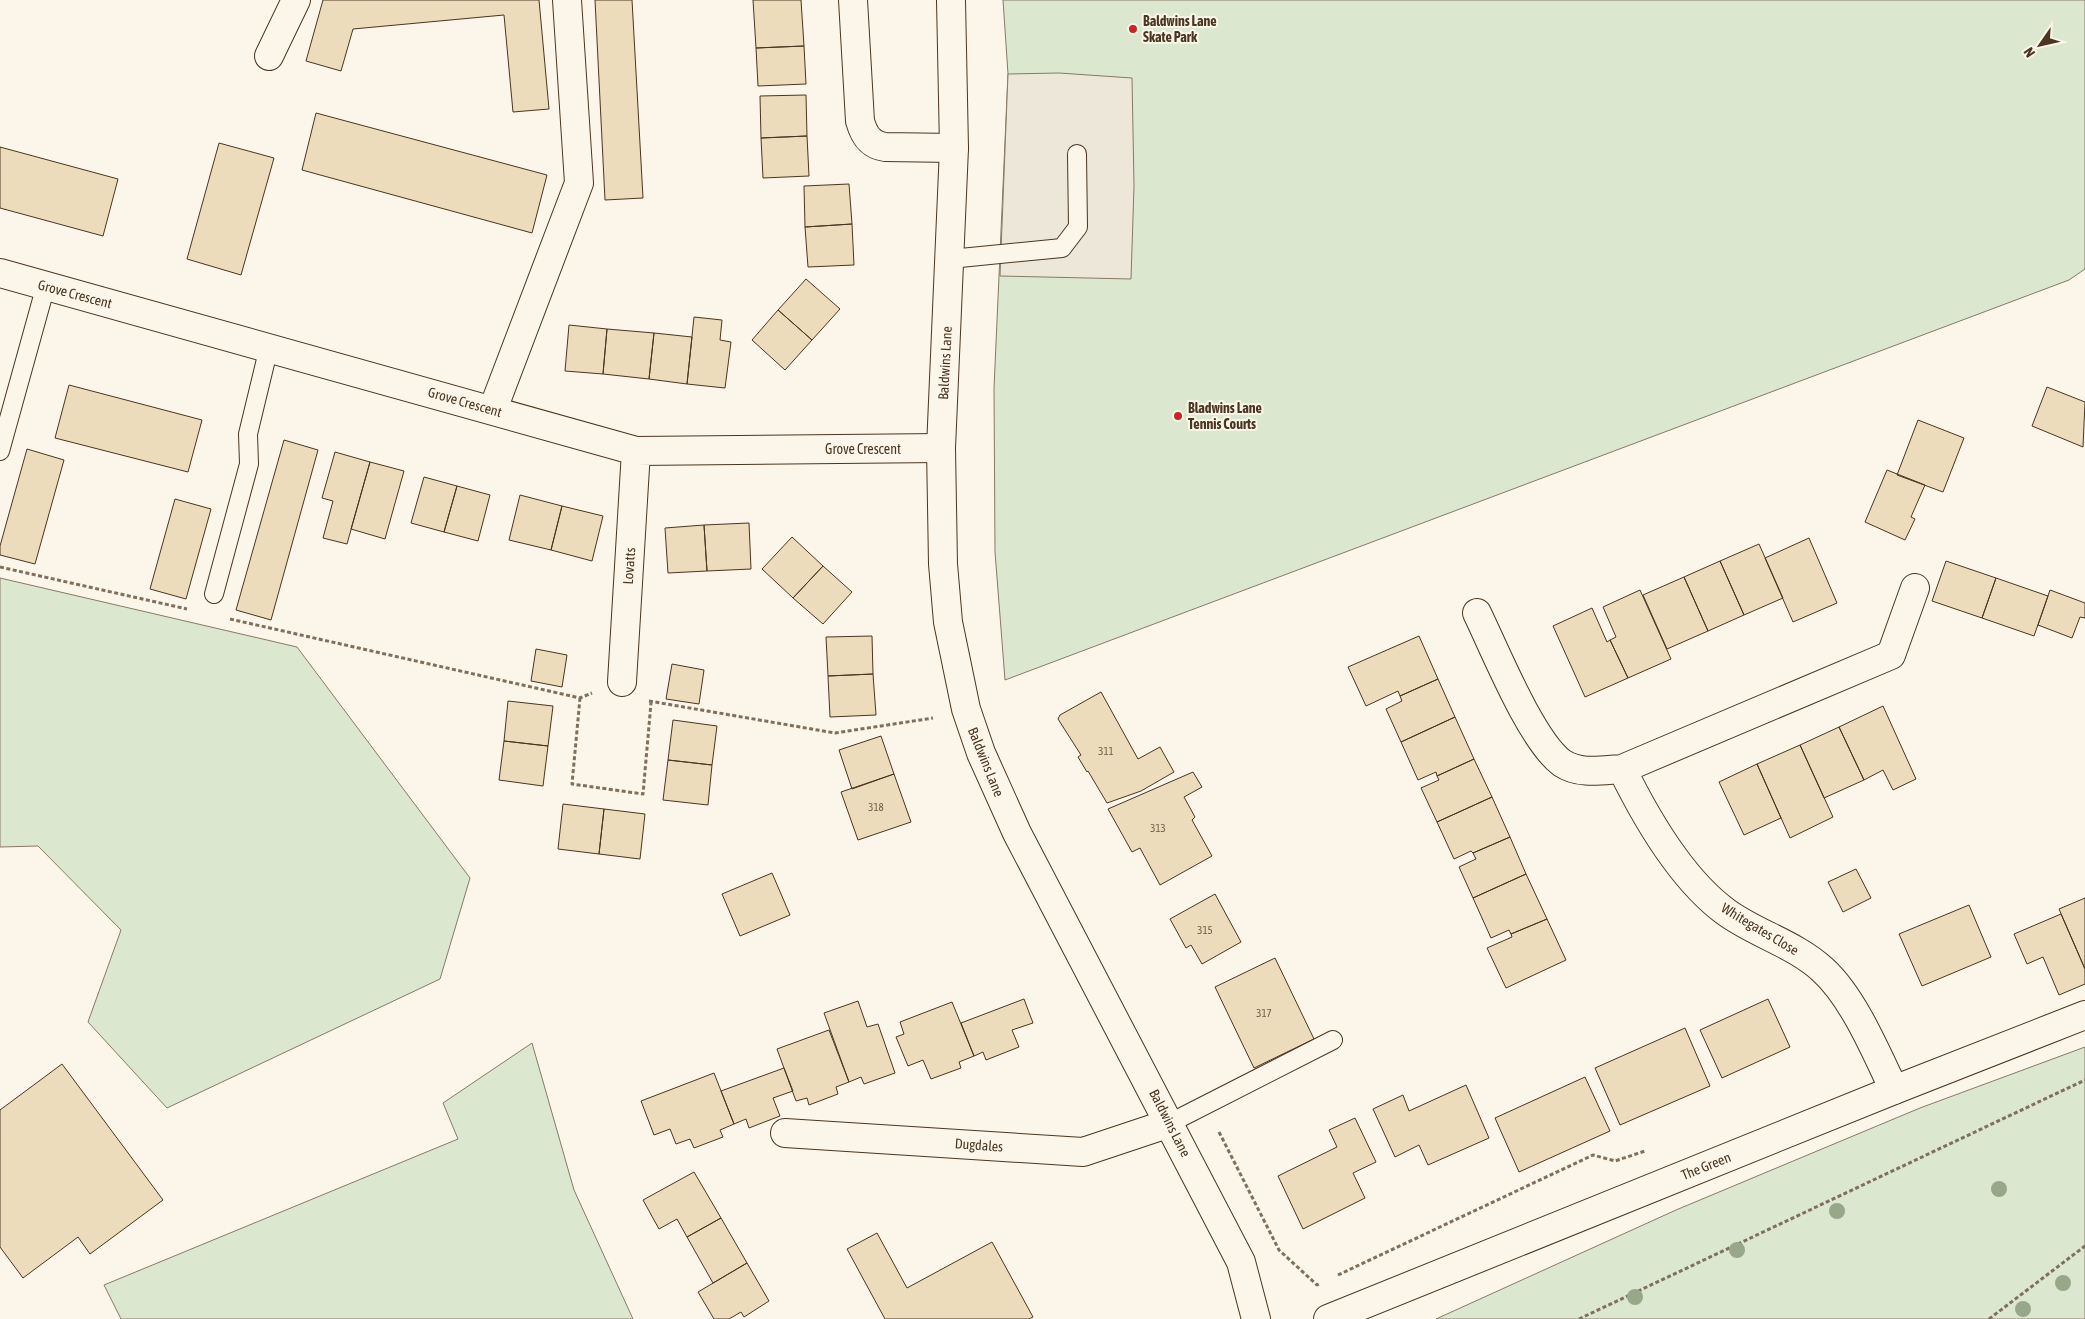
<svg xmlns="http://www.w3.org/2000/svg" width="2085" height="1319" font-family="'Asap Condensed',sans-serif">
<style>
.green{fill:#dce7d0;stroke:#887966}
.parking{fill:#ede7d9;stroke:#887966}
.building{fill:#ecdcbc;stroke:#4a3520}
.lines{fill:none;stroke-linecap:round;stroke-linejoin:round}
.lane-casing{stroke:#4a3520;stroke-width:20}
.street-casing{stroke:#4a3520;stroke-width:30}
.secondary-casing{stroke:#4a3520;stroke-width:30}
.path{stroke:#7f6f5c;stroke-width:3;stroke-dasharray:4 2.5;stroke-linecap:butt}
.lane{stroke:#fbf6e9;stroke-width:18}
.street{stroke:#fbf6e9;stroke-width:28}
.secondary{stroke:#fbf6e9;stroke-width:28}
.tree{fill:#96a887}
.poi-dot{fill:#c62828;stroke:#fbf6e9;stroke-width:2}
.labels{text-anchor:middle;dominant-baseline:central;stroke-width:4;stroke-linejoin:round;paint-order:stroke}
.number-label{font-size:11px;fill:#725f47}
.poi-label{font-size:14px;font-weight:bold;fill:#4a3520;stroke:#fbf6e9;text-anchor:start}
.street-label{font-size:14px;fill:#4a3520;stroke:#fbf6e9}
</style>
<rect width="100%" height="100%" fill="#fbf6e9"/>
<path class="green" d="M1003,0h1082v269l-16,11 -1064,400 -10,-128 -1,-164 14,-314z
M0,578l297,69 173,231 -30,101 -273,129 -79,-86 33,-92 -83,-84 -38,1z
M532,1043l42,147 59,129h-512l-17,-34 354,-146 -15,-36z
M2085,1047v272h-649l240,-109 244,-102z"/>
<path class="parking" d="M1059,73l73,5 2,108 -3,93 -131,-3 8,-202z"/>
<path class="building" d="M323,0h216l10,109 -36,3 -9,-97 -151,14 -12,42 -35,-10z
M595,0h37l11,198 -38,2z
M753,0h48l3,46 -48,2z
M804,46l2,38 -48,2 -2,-38z
M806,95l1,41 -46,2 -1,-42z
M316,113l231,62 -15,58 -230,-63z
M807,136l2,40 -46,2 -2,-40z
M219,143l55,15 -33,117 -54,-16z
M0,147l118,32 -15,57 -103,-28z
M849,184l3,40 -47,3 -1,-41z
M852,224l2,41 -46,2 -3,-40z
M806,279l34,30 -28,31 -34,-30z
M778,310l34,30 -27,30 -33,-30z
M694,317l28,3 -2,20 11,2 -6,46 -38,-4z
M569,325l38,4 -4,45 -38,-3z
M607,329l47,4 -5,46 -46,-5z
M654,333l38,4 -5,47 -38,-5z
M69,385l133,35 -14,52 -133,-34z
M2047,387l38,15 -2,45 -51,-21z
M1918,420l46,18 -21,54 -46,-17z
M284,440l34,10 -47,170 -35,-10z
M27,449l37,11 -29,104 -35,-9v-9z
M335,452l35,10 -23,82 -24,-6 10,-37 -11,-3z
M370,462l34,9 -19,68 -34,-10z
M1887,470l38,15 -14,32 4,2 -10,21 -40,-18z
M424,477l33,9 -13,46 -33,-9z
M457,486l33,9 -12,46 -34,-9z
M520,495l42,11 -11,44 -42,-10z
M175,499l36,10 -25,90 -36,-10z
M562,506l41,10 -11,45 -41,-11z
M749,523l2,46 -44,2 -3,-46z
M704,525l3,46 -39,2 -3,-45z
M792,537l31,29 -30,32 -31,-29z
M1809,538l28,65 -44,19 -28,-64z
M1759,544l24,54 -39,17 -24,-54z
M1720,561l24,54 -36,16 -24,-54z
M1946,561l50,17 -14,40 -50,-17z
M823,566l29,26 -29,32 -30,-26z
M1684,577l24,54 -41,18 -24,-54z
M1996,578l52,18 -14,40 -52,-18z
M1640,590l31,69 -43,19 -18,-38 6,-3 -13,-30z
M2050,590l35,13v15l-5,-1 -8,21 -34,-13z
M1592,608l15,34 3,-2 18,38 -43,19 -32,-71z
M872,636l1,38 -45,2 -2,-39z
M1419,636l19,43 -38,17 -2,-5 -32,15 -18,-39z
M536,649l31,6 -5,32 -31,-6z
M672,664l32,6 -5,34 -33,-5z
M873,674l3,41 -46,2 -2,-41z
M1438,679l17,38 -54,25 -15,-33 16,-8 -2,-5z
M1101,692l37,67 22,-12 14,25 -33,19 -34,12 -19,-32 -1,1 -9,-15 3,-2 -23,-36 2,-4z
M508,701l45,5 -5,40 -44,-5z
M1883,706l33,73 -23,11 -10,-20 -19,10 -25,-53z
M1455,717l19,42 -37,17 -1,-4 -18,8 -17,-38z
M673,720l44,6 -5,39 -44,-5z
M1839,727l25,53 -40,18 -24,-53z
M881,736l13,38 -42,15 -13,-39z
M504,741l44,5 -5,40 -44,-6z
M1800,745l33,72 -43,21 -33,-74z
M1474,759l18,38 -55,25 -16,-34 18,-8 -2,-4z
M668,760l44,5 -4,40 -45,-5z
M1757,764l24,54 -37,17 -25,-53z
M1193,772l9,15 -18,10 11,20 -3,3 20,36 -52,29 -20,-37 -8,4 -24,-43z
M894,774l17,48 -53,18 -17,-48z
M1492,797l18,40 -37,16 -2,-2 -17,8 -17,-37z
M563,804l41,5 -5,45 -41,-5z
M604,809l41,5 -5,45 -41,-5z
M1510,837l16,37 -53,24 -14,-31 17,-8 -3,-6z
M1856,869l15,29 -28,14 -15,-30z
M772,873l18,42 -50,21 -18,-42z
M1526,874l21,45 -36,15 -2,-4 -18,8 -18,-40z
M1215,894l26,48 -39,22 -11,-19 -5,3 -16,-29z
M2085,898v71l-26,-60z
M1969,905l22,52 -69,29 -23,-52z
M2061,914l24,55v15l-26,11 -16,-38 -16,7 -13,-30z
M1547,919l19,41 -60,28 -19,-40 25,-11 -1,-3z
M1275,958l39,81 -60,29 -39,-81z
M1024,999l9,24 -21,7 7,17 -33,13 -3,-8 -9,4 -13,-33z
M1768,999l22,48 -68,31 -22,-48z
M858,1001l9,26 11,-3 17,49 -31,11 -3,-7 -12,5 -25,-69z
M952,1002l22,54 -15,6 2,6 -30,11 -8,-19 -15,6 -12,-29 8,-3 -4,-12z
M1685,1028l25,58 -90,39 -25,-57z
M829,1030l20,52 -13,5 2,7 -29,11 -2,-7 -11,3 -19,-52z
M62,1064l101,136 -73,54 -12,-17 -55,41 -23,-31v-137z
M784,1068l9,23 -20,7 7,18 -31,12 -3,-9 -12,5 -13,-33z
M714,1073l20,51 -14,6 3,7 -29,11 -4,-9 -14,5 -6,-15 -16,6 -13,-34z
M1585,1077l25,54 -91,41 -24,-54z
M1466,1085l23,53 -61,27 -9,-20 -24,12 -22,-48 30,-14 6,16z
M1355,1118l21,44 -23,11 12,25 -62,31 -25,-53 59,-29 -8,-17z
M694,1172l27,46 -34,19 -10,-18 -18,10 -16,-29z
M721,1218l26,45 -34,20 -26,-46z
M877,1233l30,55 85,-46 41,75 -4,2h-144l-38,-70z
M747,1263l22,38 -25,16 -3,-5 -12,7h-15l-16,-27z"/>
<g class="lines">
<defs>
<path id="lane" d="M950,259l112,-11 16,-21 -1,-73
M0,451l46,-166
M214,594l35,-130 -1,-30 21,-87
M1170,1123l163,-83"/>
<path id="street" d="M853,0l7,121c4,14 10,24 25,26l69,1
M269,56l27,-56
M0,273l636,178 305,-3
M493,409l86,-226 -12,-183
M1477,613c18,37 54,127 85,150 18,12 41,7 60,6
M622,682l14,-231
M1894,1090c-17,-36 -41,-93 -71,-120 -28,-26 -67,-36 -97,-58 -45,-33 -80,-94 -104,-143l269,-114 24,-67
M785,1133l298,19 87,-29"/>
<path id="secondary" d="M951,0l3,148 -13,300 2,116 5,58 18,87 15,44 36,80 224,429 15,57
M1328,1319l566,-229 191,-75"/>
</defs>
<use href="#lane" class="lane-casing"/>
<use href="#street" class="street-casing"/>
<use href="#secondary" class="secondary-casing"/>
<path class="path" d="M0,567l187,42
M230,619l350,79 12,-5
M580,698l-8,86 71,10 8,-91
M649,701l186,32 98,-15
M1219,1132l60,118 38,35 2,-1
M1338,1275l255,-120 22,6 30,-10
M1579,1319l506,-239
M1989,1319l96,-73"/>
<use href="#lane" class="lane"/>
<use href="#street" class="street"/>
<use href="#secondary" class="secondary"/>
</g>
<g class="tree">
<circle cx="1999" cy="1189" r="8"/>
<circle cx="1837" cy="1211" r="8"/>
<circle cx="1737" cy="1250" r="8"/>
<circle cx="2063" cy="1283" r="8"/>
<circle cx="1635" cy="1297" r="8"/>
<circle cx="2023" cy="1309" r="8"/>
</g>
<g class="poi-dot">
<circle cx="1133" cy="29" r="5"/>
<circle cx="1178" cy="416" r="5"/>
</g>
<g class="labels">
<g class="number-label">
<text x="1106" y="751">311</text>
<text x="876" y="807">318</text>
<text x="1158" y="828">313</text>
<text x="1205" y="930">315</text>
<text x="1264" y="1013">317</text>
</g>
<g class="poi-label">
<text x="1143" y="21">Baldwins Lane<tspan x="1143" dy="16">Skate Park</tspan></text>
<text x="1188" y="408">Bladwins Lane<tspan x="1188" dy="16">Tennis Courts</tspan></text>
</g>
<g class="street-label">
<text transform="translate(75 294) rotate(15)">Grove Crescent</text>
<text transform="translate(945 363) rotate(-87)">Baldwins Lane</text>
<text transform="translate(465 402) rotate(16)">Grove Crescent</text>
<text x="863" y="449">Grove Crescent</text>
<text transform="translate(629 566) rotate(-86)">Lovatts</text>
<text transform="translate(986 762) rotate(68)">Baldwins Lane</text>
<text transform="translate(1760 929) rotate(31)">Whitegates Close</text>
<text transform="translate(1170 1123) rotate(63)">Baldwins Lane</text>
<text transform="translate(979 1145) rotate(4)">Dugdales</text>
<text transform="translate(1706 1166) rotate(-22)">The Green</text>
</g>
</g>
<g transform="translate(2040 45) rotate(236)" stroke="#fbf6e9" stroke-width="4" paint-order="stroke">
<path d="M0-4L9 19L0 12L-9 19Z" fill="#4a3520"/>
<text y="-8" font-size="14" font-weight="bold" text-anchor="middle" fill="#4a3520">N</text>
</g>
</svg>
